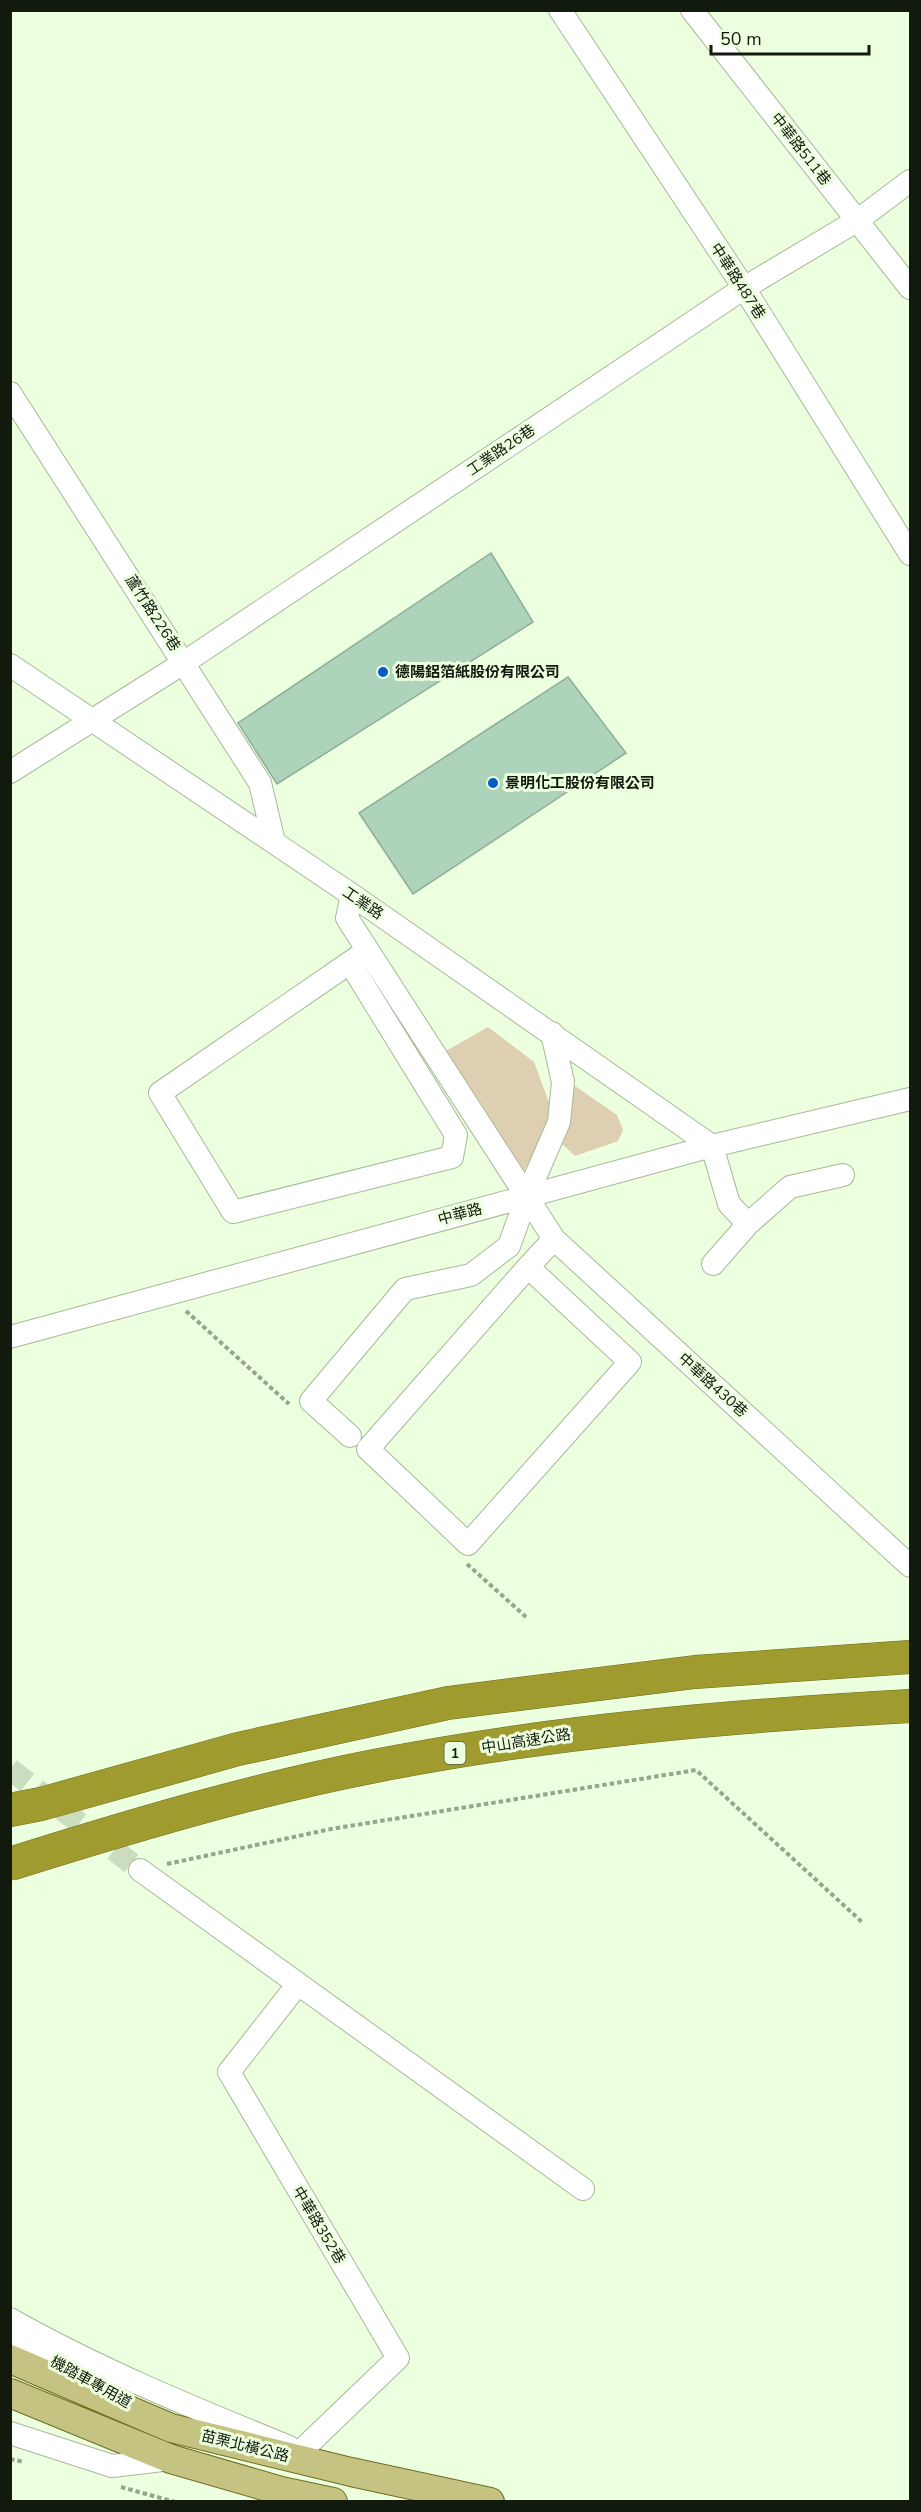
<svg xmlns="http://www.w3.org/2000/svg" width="921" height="2512" font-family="'Nunito Sans','Noto Sans TC',sans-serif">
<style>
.green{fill:#deceb2}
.building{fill:#aed3bb;stroke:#8dae9a;stroke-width:1.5}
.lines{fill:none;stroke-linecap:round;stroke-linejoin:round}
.minor-tunnel{stroke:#cbdcbf;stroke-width:22;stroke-dasharray:22 11;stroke-linecap:butt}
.minor-casing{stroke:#a7b99a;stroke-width:24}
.major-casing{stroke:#6e6e22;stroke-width:30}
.highway-casing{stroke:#6e6e22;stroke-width:34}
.path{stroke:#97a58d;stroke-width:4;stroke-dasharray:4.5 3;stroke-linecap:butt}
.minor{stroke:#fff;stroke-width:22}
.major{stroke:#c5c382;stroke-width:28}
.highway{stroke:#9f9b2e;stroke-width:33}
.highway-bridge-casing{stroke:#6e6e22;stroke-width:34;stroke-linecap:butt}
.highway-bridge{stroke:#9f9b2e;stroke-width:33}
.poi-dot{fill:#065bc4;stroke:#ecffde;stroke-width:2}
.labels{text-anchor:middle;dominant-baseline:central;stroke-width:6;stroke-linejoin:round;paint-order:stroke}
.shield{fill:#ecffde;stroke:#535e4c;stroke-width:1.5}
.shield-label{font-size:14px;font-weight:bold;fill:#12190d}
.street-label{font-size:15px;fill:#12190d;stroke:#ecffde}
.poi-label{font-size:15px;font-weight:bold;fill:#12190d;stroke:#ecffde;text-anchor:start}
</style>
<rect width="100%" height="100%" fill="#ecffde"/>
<path class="green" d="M488,1027l46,35 16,43 -6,32 -21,35 -77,-121z
M575,1086l42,29 6,15 -5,11 -43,15 -13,-12 7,-24 1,-25z"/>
<path class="building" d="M491,553l42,69 -256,162 -39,-61z
M568,677l58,76 -213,141 -54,-81z"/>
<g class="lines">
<path class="minor-tunnel" d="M10,1769l130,101"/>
<defs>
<path id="minor" d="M560,10l184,278 166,266
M692,10l218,278
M10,393l250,390 14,59
M10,665l342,230 360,251 17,58 19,20 -35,40
M10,772l175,-110 559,-374 114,-68 52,-39
M352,895l-5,23 207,321 356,327
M350,963l106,172 -4,22 -219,55 -73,-119 198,-136 10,-6
M748,1224l42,-37 53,-12
M528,1267l102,95 -162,182 -100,-95 160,-182 26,-28
M10,1337l702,-191 198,-47
M350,1436l-39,-35 94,-112 66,-14 38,-29 18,-50 32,-74 4,-40 -11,-49
M140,1870l443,319
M298,1984l-69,88 169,286 -98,94
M10,2319c90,51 184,89 279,128
M10,2337l76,43
M10,2433l102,33 59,-7"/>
<path id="major" d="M10,2359l161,69 180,44 139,30
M10,2393l161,66 110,32 52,11"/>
<path id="highway" d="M10,1810l31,-6"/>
</defs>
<use href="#minor" class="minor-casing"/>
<use href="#major" class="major-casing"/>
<use href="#highway" class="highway-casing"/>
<path class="path" d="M186,1311l103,93
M467,1564l59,53
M167,1864l164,-35 365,-59 166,152
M10,2459l14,3
M121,2487l54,15"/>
<use href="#minor" class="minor"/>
<use href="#major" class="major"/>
<use href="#highway" class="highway"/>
<defs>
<path id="highway-bridge" d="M41,1804l197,-55 210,-46 247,-31 215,-15
M10,1864c121,-38 245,-75 370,-99 175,-34 352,-49 530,-59"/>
</defs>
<use href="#highway-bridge" class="highway-bridge-casing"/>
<use href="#highway-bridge" class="highway-bridge"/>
</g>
<g class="poi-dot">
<circle cx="383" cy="672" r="6"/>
<circle cx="493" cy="783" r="6"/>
</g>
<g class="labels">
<rect class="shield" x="444.5" y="1742" width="21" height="22" rx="4.5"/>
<g class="shield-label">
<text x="455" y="1753">1</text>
</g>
<g class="street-label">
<text transform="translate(801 149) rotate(52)">中華路511巷</text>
<text transform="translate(738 281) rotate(57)">中華路487巷</text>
<text transform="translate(501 450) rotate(-34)">工業路26巷</text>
<text transform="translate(153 613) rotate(57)">蘆竹路226巷</text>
<text transform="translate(363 903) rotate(34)">工業路</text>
<text transform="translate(460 1214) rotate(-15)">中華路</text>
<text transform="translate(713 1385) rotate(42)">中華路430巷</text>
<text transform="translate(526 1741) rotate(-9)">中山高速公路</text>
<text transform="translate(319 2225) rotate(59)">中華路352巷</text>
<text transform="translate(91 2382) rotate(29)">機踏車專用道</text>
<text transform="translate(245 2446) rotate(14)">苗栗北橫公路</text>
</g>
<g class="poi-label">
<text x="395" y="672">德陽鋁箔紙股份有限公司</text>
<text x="505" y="783">景明化工股份有限公司</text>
</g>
</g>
<rect width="921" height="2512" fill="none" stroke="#12190d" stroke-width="24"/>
<path d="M711 45v9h158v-9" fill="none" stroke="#12190d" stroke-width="3"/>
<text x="720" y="45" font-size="18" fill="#12190d" stroke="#ecffde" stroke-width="4.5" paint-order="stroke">50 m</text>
</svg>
